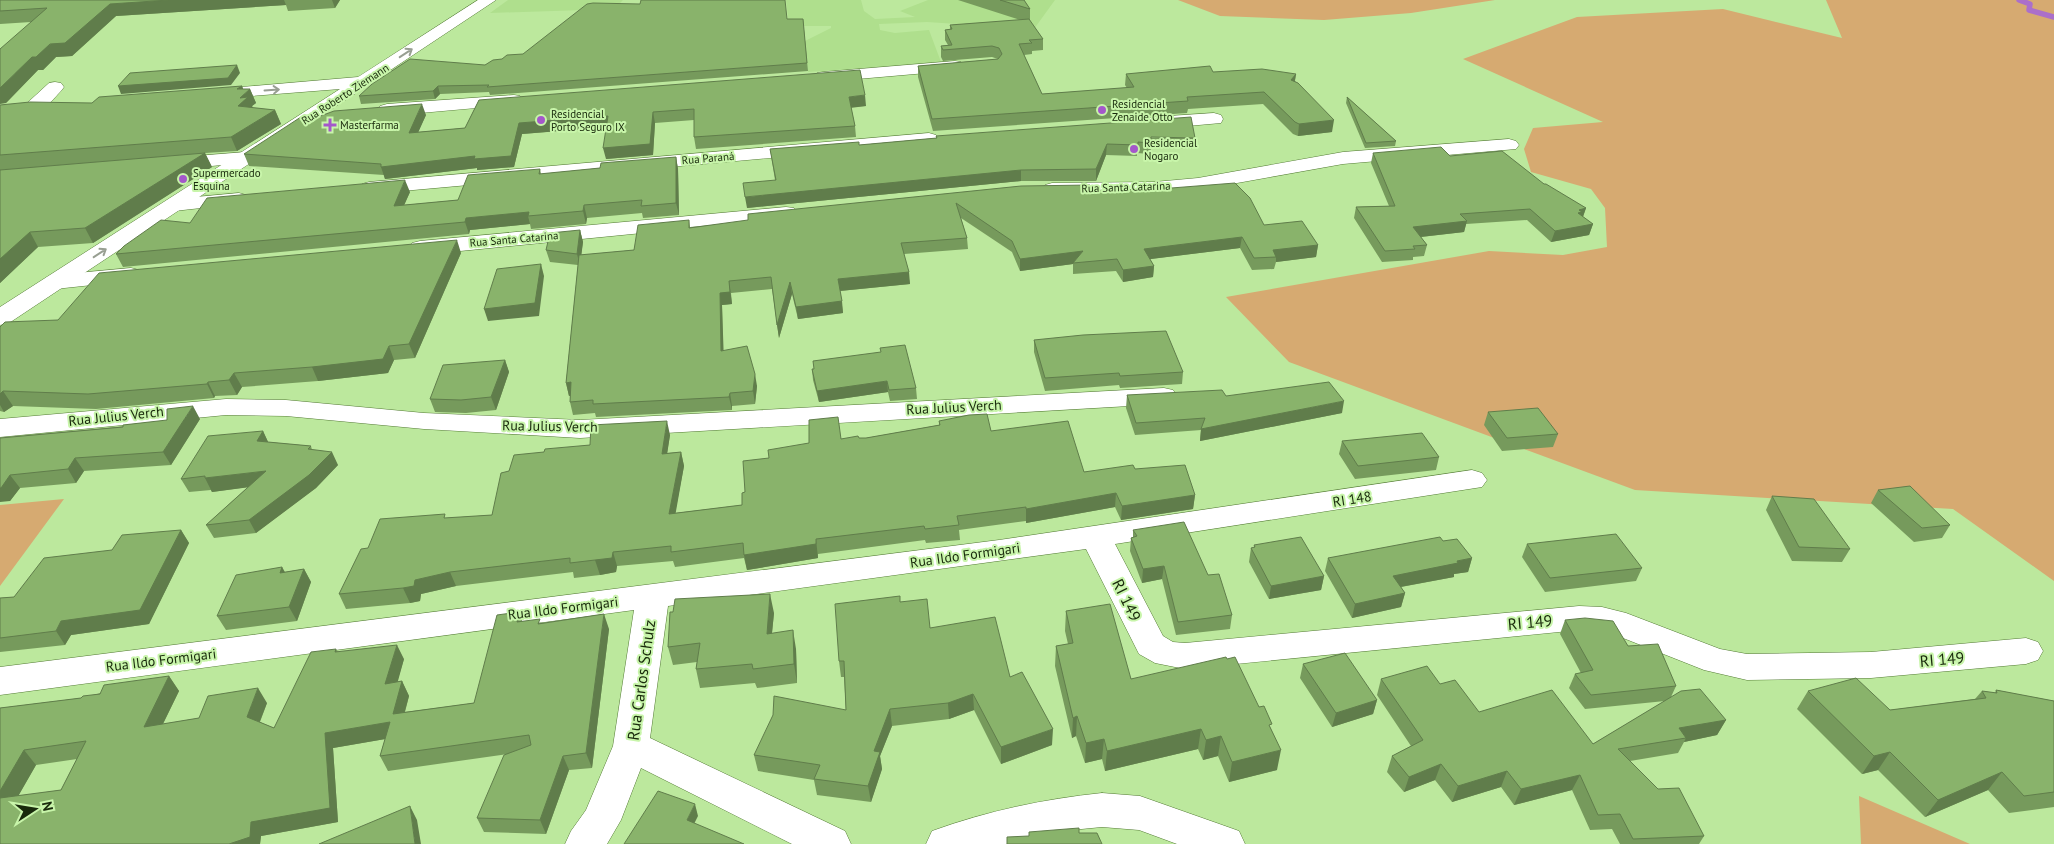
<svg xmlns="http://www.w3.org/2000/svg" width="2054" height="844" font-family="'PT Sans',sans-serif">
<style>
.built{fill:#afdf8d}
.green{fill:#d6aa71}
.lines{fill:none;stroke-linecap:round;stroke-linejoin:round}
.stream{stroke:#ab6fca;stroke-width:5.5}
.street-casing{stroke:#547b35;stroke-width:1}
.secondary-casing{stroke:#547b35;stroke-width:1}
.street{fill:#fff;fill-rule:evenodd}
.secondary{fill:#fff;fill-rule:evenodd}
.wall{fill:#769a5c;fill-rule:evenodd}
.shaded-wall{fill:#607d4b}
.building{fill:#89b36b;stroke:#607d4b}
.oneway{stroke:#989f92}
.poi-dot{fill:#a458ca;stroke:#c8f5aa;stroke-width:2}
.labels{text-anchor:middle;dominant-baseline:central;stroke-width:4;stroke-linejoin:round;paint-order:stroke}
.far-street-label{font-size:11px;fill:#192a0c;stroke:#c8f5aa}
.far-poi-label{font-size:11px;fill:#192a0c;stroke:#c8f5aa;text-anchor:start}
.street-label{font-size:14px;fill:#192a0c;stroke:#c8f5aa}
.near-street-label{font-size:16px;fill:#192a0c;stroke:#c8f5aa}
</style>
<rect width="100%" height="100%" fill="#bce89d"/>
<path class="built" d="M508,0h115l-9,9 -124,4z
M786,0h75l3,11 11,8 40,-2 -15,-6 28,-11h127l-21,29 -107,-7 -48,2 1,6 15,3 34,-3 12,32 -133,10 -3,-31 26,-13v-2h-42z"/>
<path class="green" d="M1178,0h317l-84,13 -87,7 -104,-4z
M1826,0h228v581l-101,-72 -318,-19 -346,-128 -63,-65 263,-46 74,4 44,-8 -2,-39 -14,-19 -60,-17 -7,-23 9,-21 70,-6 -140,-63 114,-42 146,-8 119,29z
M64,499l-64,87v-81z
M1859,796l111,48h-109z"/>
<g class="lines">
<path class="stream" d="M2019,0l11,4 -1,6 25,7"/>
<defs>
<path id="street" d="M955,61l6,1 3,4 -3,4 -138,12 -6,-1 -3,-4 3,-4 6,-1z
M55,82l6,1 3,4 -3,4c-10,10 -20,26 -36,22l-2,-4 2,-4 24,-22z
M514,95l6,1 3,4 -3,4 -133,12 -7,-2 -2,-4 2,-4 7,-2z
M1214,113l7,2 2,4 -2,4 -67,6 -7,-2 -2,-4 2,-4 7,-2z
M929,133l7,2 3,4 -3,4 -567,51 -7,-2 -3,-4 3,-4 7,-2z
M1509,139l7,2 3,4 -3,4 -173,15 -145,26 -44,4 -102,1 -7,-2 -3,-4 3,-4 7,-2 102,-1 44,-4 145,-26z
M246,152l7,2 3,4 -3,4 -83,8 -7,-2 -3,-4 3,-4 7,-2z
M239,193l7,2 4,4 -4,4 -72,8 -7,-2 -4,-4 4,-4 7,-2z
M786,207l8,1 3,5 -3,5 -374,37 -8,-2 -3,-5 3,-5 8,-2z
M131,268l8,2 4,5 -4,5 -84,9 -8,-2 -4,-5 4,-5 8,-2z
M1164,388l9,2 4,6 -4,6 -9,2 -584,34 -156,-9 -138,-13 -60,-1 -226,22v-18l226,-20 60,1 138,13 156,7z
M1472,470l10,3 5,7 -5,7 -367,57 48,92 10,6 12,1 394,-37 23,1 24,6 94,36 27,5 124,-2 155,-14 12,4 5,9 -5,9 -12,4 -155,14 -124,2 -43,-10 -86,-34 -16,-5 -23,-1 -394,39 -30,-6 -16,-9 -53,-105 -418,57 -18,132 195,93 6,13h-59l-151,-76 -20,52 -14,24h-42l6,-13 15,-21 27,-64 21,-136 -634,85v-28l999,-127z
M1102,793l38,3 85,30 14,5 6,13h-68l-38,-14 -37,-3 -41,4 -55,13h-80l6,-13c55,-20 112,-32 170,-38z"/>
<path id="secondary" d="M478,0h18l-487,323 -9,2v-18l340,-218 -127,10 -6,-1 -3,-4 3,-4 151,-13z"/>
</defs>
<use href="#street" class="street-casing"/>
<use href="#secondary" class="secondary-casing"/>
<use href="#street" class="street"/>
<use href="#secondary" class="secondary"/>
</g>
<path class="wall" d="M0,0h340l-5,8 -47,3 -2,-6 -170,11 -44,40 -16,1 -13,13h-5l-32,33 25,-81 -31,2z
M958,0h66l6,9v12l13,18v11l-11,1v3l-8,1 18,39 85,-6 -2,-3 1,-11 87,-2 83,2 -1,7 37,51 -34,4 -5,-2 -30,-30 -75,5 -1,4 -254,18 -15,-54v-11l80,-7 -6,-2 -49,4 -2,-4v-11l7,-1 -3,-5v-10l5,-1v-4l70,-5z
M787,19h16l5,52 -318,24 -1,-3 -49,2 -5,5 -74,5 -2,-8 126,-31 17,-6 21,-5z
M242,86l1,3h7l6,14 -4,3 1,2 22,2 6,14 -44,27 -32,2 7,14 -119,76 -55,4 -38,36v-178l92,-2z
M1347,97l49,44 -1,5 -30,2 -19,-45z
M479,100l387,6 -15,1 4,19 1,11 -160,12 -2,-12v-17l-39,3 -2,32 -47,4v-32l-84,7 -8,33 -37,3v-2l-92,11 -1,-4 -135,-9 -5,-12 74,-37 108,-2 -8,17 47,-4z
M936,136l259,2 -1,11 -43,-1 -1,6 -13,-1v3l-31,-1 -10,26h-75l-274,27 28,-28 -5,-31 89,-4 77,-7z
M1373,153l77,3 94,28 42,24 -3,9 10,7 -4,11 -38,7 -24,-22 -61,4 -2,8 -43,5 6,8 -3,11 -11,1v3l-31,2 -28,-44 2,-11 33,-1 -18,-43z
M676,157l2,12 1,46 -36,3 -1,-5 -55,5 -1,6 -55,5 -1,-5 -60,6 -1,4 -346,33 -7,-13 74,-31 220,-31 -6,13 54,-5 82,-31 1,5 59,-6z
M1121,190l143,35 54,20 -2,12 -40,5 -2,7 -22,1 -12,-22 -90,11 4,7 -1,11 -30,5 -7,-11 -43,3v-10l-53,7 -8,-19 -51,-34 6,20 1,11 -64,5 6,30 -70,7 3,22 -45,6 -6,-25 -13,44 -7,-49 -41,4 1,11 -10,1 1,45 34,36 -2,18 -23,2v4l-136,7 -1,-4 -22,2 -3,-13v-7l-1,1 -3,-13 12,-118 -28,-3 -4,-12 34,-20 3,12 -2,13 53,-5 55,-30 1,7 399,-36z
M461,253l-46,105 -21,2 -6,13 -70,8 -76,6 -5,8 -22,1 -1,2 -118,11 -83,-3 -9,6 -4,-1v-84l58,-7z
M1034,340l149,32 -1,12 -62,4 -1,-3 -74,6 -11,-39z
M505,360l4,12 -13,38 -30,3 -31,-1 -5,-13z
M812,369l104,19 1,11 -27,2 -2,-9 -69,10 -6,-22z
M1127,395l99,1 116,17 -142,28 1,-11 -66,5 -9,-27z
M1488,412l70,22 -5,13 -51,4 -18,-26z
M200,419l-29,46 -87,6 -8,12 -56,5 -10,13 -10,-63z
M939,421l52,10 93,41 51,-3 60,26 -2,14 -72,11 -6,-13 -89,16v-2l-67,9 1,10 -34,3 -1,-3 -107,14v4l-71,12 -3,-12 -69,9 -2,-6 -56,5 -1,6 -16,3 -26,3 -1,-6 -117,14 -35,8 -1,7 -10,2 -64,6 -7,-15 29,-46 79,-30 45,-3 17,-44 35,-19 46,-7 80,-10 -3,18 14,-1 3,14 -9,47 67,-8 3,-13 24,-34 72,-19 25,-1 73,-13z
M263,431l5,11 43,4 1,4 26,15 -22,23 -60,45 -42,5 -8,-13 42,-38 -36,5 -1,-2 -22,2 -8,-13z
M1342,441l97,16 -3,13 -81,9 -16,-25z
M1878,490l72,35 -8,13 -28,4 -43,-39z
M1772,496l78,53 -8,13 -50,-1 -26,-51z
M181,530l8,13 -40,81 -78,11 -6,10 -65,7v-54l14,-1 98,-47z
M1133,530l75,45 24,40 -2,14 -54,6 -14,-56 -20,4 -12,-32 1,-13 2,-1z
M1443,541l29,17 -4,14 -14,2v3l-53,10 4,6 -4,14 -49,11 -27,-47 3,-13z
M1527,544l115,24 -6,13 -91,11 -23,-35z
M1254,545l70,31 -3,14 -52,9 -20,-37 2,-14h3z
M282,567l3,5 19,-3 7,13 -14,39 -71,9 -9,-14z
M900,602l30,26 80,49 42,68 -51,19 -27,-54 -25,9 -57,7 -12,30 2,13 -11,33 -54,-7 -3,-15 -56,-9 -4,-16 92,-45 -2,-33h-3l-2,-16z
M1066,611l65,68 128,28 12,22 6,41 -48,12 -11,-26 -15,4 -5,-11 -93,22 -3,-12 -17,4 -9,-27 -4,2 -17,-72 1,-20 12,-2 -3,-13z
M519,612l3,9 87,8 -17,139 -23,2 -23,64 -62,-2 -7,-14 31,-64 -120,17 -8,-15 5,-17 -52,9 5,74 -77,14 -1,8h-260v-136l81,-10 88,-22 10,15 -16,33 36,-6 68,-15 -7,19 14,6 62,-79 2,3 66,7 -7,23 5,-1 7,15 -4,16 69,-9zM77,759l-16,31 -43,6 18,-31z
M774,613l-2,20 24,16 1,34 -40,5 -2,-5 -55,5 -4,-19 1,-7 -24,3 -5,-18z
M1565,620l63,26 48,40 -5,11 55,23 -9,15 -33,7 -6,11 -48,8 74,75 -5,8h-79l-8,-15 -22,1 -18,-40 -58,15 -13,-18 -49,15 -17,-22 -31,12 -17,-20 5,-16 19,-10 -34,-51 4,-16 59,5 39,28 114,32 72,-43 -80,8 -16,-21 6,-14 6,-1 -21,-39z
M1303,664l74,36 -4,14 -41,13 -32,-49z
M1996,690l58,11v106l-45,6 -21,-23 -63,27 -47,-47 -16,4 -65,-65 11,-18 82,19 85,-11 7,-8 13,2z"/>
<path class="shaded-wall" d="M169,0h115l2,5 -170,11 -44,40 -16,1 -13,13h-5l-32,33 -6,1v-16l32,-31 78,-53z
M332,0h8l-5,8z
M237,65l3,8 -9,12 -110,9 -3,-8z
M1296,74l-2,11 -3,-5z
M242,86l3,8 5,-5 6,14 -4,3 2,5 -16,-5 -1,-17z
M438,86l2,8 -5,5 -2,-8z
M865,95l1,11 -16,2 -1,-11z
M422,104l4,11 -13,29 -4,-11z
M275,110l6,14 -44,27 -6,-14z
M653,112l2,11 -2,32 -47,4 -3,-11z
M608,116l2,11 -88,7 -8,33 -37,3v-2l-92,11 -4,-12 138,-44z
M1334,120l-2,12 -34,4 1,-12z
M1107,144l-1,11 -10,26v-12z
M205,153l7,14 -119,76 -8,-15z
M676,157l2,12 1,46 -3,-12z
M1021,170v11l-274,27 -2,-11z
M405,180l5,12 -12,27 -4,-13z
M584,205l3,13 -1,6 -3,-13z
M1586,208l-4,11 -8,5 5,-14z
M529,212l-1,4 2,8 -60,6 -1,4 -4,-12 1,-4z
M1467,221l-3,11 -53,6 2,-11z
M1593,224l-4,11 -38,7 4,-11z
M580,230l3,12 -3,24 -3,-12z
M30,232l8,15 -38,36v-24z
M1242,237l-2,11 -97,12 1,-11z
M457,240l4,13 -46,105 -6,-14z
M1318,245l-2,12 -40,5v-5l-3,-7z
M1083,251l-10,12v1l-53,7v-12z
M541,264l3,12 -5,40 -51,5 -4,-12z
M1154,266l-1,11 -30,5v-12z
M909,272l1,12 -71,7 -1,-12z
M729,281l3,23 -10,1 2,58 -3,-12 -1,-58z
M790,282l2,12 -13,44 -2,-13z
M842,301l1,12 -45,6 -2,-12z
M389,346l5,14 -6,13 -70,8 -6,-14z
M505,360l4,12 -13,38 -5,-13z
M234,373l8,14 -5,8 -8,-15z
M755,374l2,12 -2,18 -2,-13z
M887,381l1,11 -69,10 -2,-11z
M208,382l7,14 -1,2 -7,-14z
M571,382l4,13 -6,1 -3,-13z
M3,391l10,15 -9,6 -4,-7v-11z
M730,393l2,13v4l-3,-13z
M1344,401l-2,12 -142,28 1,-12z
M193,406l7,13 -29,46 -8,-13z
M667,421l3,14 -5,33 -3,-14z
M263,431l6,13 -12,-3z
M332,452l6,13 -22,23 -60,45 -7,-13z
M681,452l3,14 -11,62 -4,-14z
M75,458l9,13 -8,12 -8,-14z
M266,471l7,13 -61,8 -7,-14z
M10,475l10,13 -10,13 -10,1v-14z
M1116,493l-1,14 -89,16v-14z
M1195,495l-2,14 -72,11 1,-14z
M181,530l8,13 -40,81 -78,11 -6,10 -9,-14 5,-10z
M816,539l2,19 -71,12 -3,-15z
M613,552l4,14 -1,6 -16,3 -5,-15z
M1472,558l-4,14 -14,2v3l-65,12 4,-13z
M1164,566l-2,13 -20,4 1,-14z
M282,567l7,14 -9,-8z
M304,569l7,13 -14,39 -8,-14z
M450,572l6,14 -35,8 -1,7 -10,2 -7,-15 12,-8z
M1324,576l-3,14 -52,9 2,-13z
M1405,593l-4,14 -49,11 3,-14z
M770,594l4,19 -4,39 -3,-18z
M519,612l5,15 -7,-5z
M604,614l5,15 -17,139 -6,-15z
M793,630l3,19 1,34 -3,-19z
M397,645l7,14 -11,40 -8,-15z
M169,676l10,15 -25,51 -10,-15z
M402,681l7,15 -9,33 -7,-15z
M258,688l9,15 -11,28 -9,-14z
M973,694l1,16 -25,9 -1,-16z
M1377,700l-4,14 -41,13 4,-14z
M890,709l2,17 -12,30 2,13 -11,33 -3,-16 6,-35z
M1077,716l-1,20 -4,2 1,-20z
M1726,720l-9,15 -33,7 2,-4 -7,-10z
M390,722l7,15 -64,11 5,74 -77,14 -1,8h-31l22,-22 74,-89z
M1053,729l-1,16 -51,19v-17z
M1201,729l-3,20 -93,22 2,-20z
M1221,736l-3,20 -15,4 3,-20z
M1104,739l-2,20 -17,4 1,-20z
M24,750l12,15 -28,49 -8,-10v-13z
M1281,750l-4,20 -48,12 3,-20z
M1890,752l-12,18 -16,4 12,-18z
M563,756l6,14 -23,64 -6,-14z
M1441,764l-6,16 -31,12 5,-15z
M1507,771l-6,16 -49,15 6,-16z
M2002,772l-14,18 -63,27 13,-17z
M1580,775l-8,15 -58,15 7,-16z
M695,804l3,12 -8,16 -3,-12z
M410,806l7,14 4,24h-6z"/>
<path class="building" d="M0,0h169l-59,4 -45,39 -15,1 -14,13h-4l-32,31v-39l47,-41 -47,3z
M641,0h144l2,19h16l4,44 -320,24 2,-2 -51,1 -5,5 -74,5 13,-12 38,-25 75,6 8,-5 9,-1 5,-4 16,-1 64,-50 6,-1 47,1z
M1000,0h24l6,9z
M1029,19l14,20 -14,1 3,3 -13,1 23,50 92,-7 -8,-13 84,-8 3,6 49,-3 34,5 -5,6 7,3 36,37 -35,4 -4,-2 -31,-30 -77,5 1,4 -256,18 -14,-53 80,-7 4,-5 -3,-6 -7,-2 -49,4 -2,-4 11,-1 -7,-15 7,-1 -2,-4z
M237,65l-9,13 -110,8 12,-13z
M860,70l5,25 -16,2 6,29 -161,11v-28l-41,3 -3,32 -47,4 5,-32 -89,7 -8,33 -37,3 1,-3 -94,11v-3l-137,-10 60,-39 14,2 16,-6 88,-7 -13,29 56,-5 14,-28z
M242,86l-5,3h13l-10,9 8,-1 -10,9 37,4 -44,27 -231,18v-50l30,-3 62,1 7,-6z
M1347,97l49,44 -30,2z
M1191,117l4,21 -44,-1v6l-13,-1v3l-31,-1 -11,25 -75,1 -276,27 -2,-14 33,-3 -6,-31 89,-7v3l78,-7 -1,-2z
M1441,147l9,9 52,-5 42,33h2l40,24 -7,2 3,2 -4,1 15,11 -38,7 -25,-22 -70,5 7,7 -54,6 14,18 -14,1 2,3 -30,2 -29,-44 39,-1 -22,-53z
M205,153l-120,75 -55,4 -30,27v-89z
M676,157v46l-35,3 1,-6 -58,5 -1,6 -55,5 1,-4 -63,6 -1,4 -349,32 8,-8 37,-26 29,3 17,-25 198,-18 -11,26 64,-6 10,-25 72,-6 -1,5 61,-6 1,-5z
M1235,183l15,15 14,27 38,-4 16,24 -45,5 3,7 -22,1 -12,-21 -98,12 10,17 -31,4 -6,-11 -44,4 10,-12 -63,8 -8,-18 -56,-38 11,35 -66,5 8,29 -71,7 4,22 -46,6 -6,-25 -13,43 -6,-48 -42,4 1,11 -10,1 1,58 26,-5 8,28 -2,17 -23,2 -1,4 -136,7v-4l-23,2 1,-20 -5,1 13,-128 55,-5 4,-25 51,-5v8l59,-8v-6l273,-28 69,-1 -3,7 32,-4 2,2 19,-1 6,1z
M580,230l-3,24 -31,-4 4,-17z
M457,240l-48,104 -20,2 -6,13 -71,8 -78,6 -5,7 -21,2 -1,2 -119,10 -85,-3 -3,3v-67l5,-5 53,-2 41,-47z
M541,264l-6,39 -51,6 13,-40z
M1166,331l17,41 -63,4 -1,-3 -74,5 -11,-38 49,-5z
M905,345l11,43 -27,2 -2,-9 -70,10 -5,-22h2l-1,-8 68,-9 -1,-4z
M505,360l-14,37 -30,3 -31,-1 13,-34z
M1329,382l15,19 -143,28 4,-11 -69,5 -9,-28 95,-5 4,6z
M193,406l-30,46 -88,6 -7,11 -58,6 -9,13h-1v-50l123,-11v-2l44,-5v-11z
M1538,408l20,26 -51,4 -19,-26z
M987,414l4,17 77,-10 16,51 49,-7 2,4 50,-4 10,30 -73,11 -6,-13 -90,16v-2l-69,9 2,9 -34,4 -1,-3 -108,13v5l-72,11 -1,-12 -72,9v-6l-58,6 -1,6 -17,2 -25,3v-5l-120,14 -35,8 -1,6 -11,2 -64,6 22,-45 7,-1 12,-29 65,-5 -1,4 48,-3 9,-42 8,-2 5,-16 30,-3 1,-3 45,-4 1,-20 76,-4 -5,33 19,-2 -12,62 73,-9v-12l3,-1 -2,-31 26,-3 -1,-8 41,-7v-23l29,-3 3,22 17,-3 1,2h7l74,-13 -1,-4 30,-6z
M263,431l-6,10 54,5 -3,3 24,3 -23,23 -60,45 -43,5 60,-54 -61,7v-2l-24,3 27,-43z
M1422,433l17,24 -81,9 -16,-25z
M1910,486l40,39 -28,3 -44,-38z
M1772,496l42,3 36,50 -51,-2z
M1184,522l24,53 11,-1 13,41 -54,7 -14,-56 -21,3 -12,-31 6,-2 -4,-6z
M181,530l-41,80 -79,11 -5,10 -56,7v-40l14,-1 30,-39 68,-8 10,-15z
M1616,534l26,34 -92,10 -23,-34z
M1301,537l23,39 -53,10 -20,-38 4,-1 -1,-2z
M1440,537l3,4 14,-2 15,19 -15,3 1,2 -65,13 12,17 -50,11 -27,-46z
M282,567l-2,6 24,-4 -15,38 -72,9 19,-41z
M770,594l-3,40 26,-4 1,34 -41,5 -1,-5 -56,5 4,-26 -32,4 2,-35h3l2,-13z
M900,596v6l27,-3 3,29 65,-11 15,60 12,-5 31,57 -52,18 -28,-53 -25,9 -58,6 -16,42 6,1 -12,34 -54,-7 6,-14 -66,-10 19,-40 1,-19 72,14 -2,-49h-5l-4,-57z
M1110,604l21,75 95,-22 1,2 8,-2 24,50 5,-1 8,18 -3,1 12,25 -49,12 -11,-26 -15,4 -5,-11 -94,22 -3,-12 -18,4 -9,-27 -4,2 -17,-72 17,-3 -7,-32z
M519,612l-2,10 23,-3 -2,5 66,-10 -18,139 -23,3 -23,64 -63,-2 27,-63 27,-10 -2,-10 -149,21 10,-34 -65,11 5,75 -79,14 -1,15 -21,7h-229v-46l61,-8 25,-49 -62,9 -24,41v-83l81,-10 2,-2 17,-2 4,-9 65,-9 -25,51 55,-9 9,-22 50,-8 -11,29 27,11 37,-76 25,-3 -1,3 62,-7 -12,39 17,-3 -9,33 81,-11 23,-88z
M1585,618l28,3 15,25 30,-2 18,42 -85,9 -16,-21 18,-4 -28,-50z
M1345,653l32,47 -41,13 -33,-49z
M1427,666l13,18 15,-4 24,32 73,-22 41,54 88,-53 19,-2 26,31 -47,8 7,10 -68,11 40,40 21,-1 25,48 -71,3 -13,-25 -22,1 -18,-40 -59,14 -14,-18 -49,15 -17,-22 -32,13 -17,-21 31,-16 -42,-61z
M1856,678l34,32 96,-12 -4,-7 15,2 -1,-3 58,11v91l-30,4 -22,-24 -64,28 -48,-48 -16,4 -66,-65z
M658,791l37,13 -8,16 57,24h-120z
M410,806l5,38h-96z
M1079,828v5h18l5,11h-95v-7l22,-1v-4z"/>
<defs><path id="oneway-shaft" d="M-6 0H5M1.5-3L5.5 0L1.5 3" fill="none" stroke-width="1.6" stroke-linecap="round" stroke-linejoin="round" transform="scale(1.25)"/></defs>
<g class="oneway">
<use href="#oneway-shaft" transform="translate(406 53) rotate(-33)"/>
<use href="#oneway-shaft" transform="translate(272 90) rotate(-4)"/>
<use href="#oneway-shaft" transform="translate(100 253) rotate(-33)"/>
</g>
<g class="poi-dot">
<circle cx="1102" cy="110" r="5"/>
<circle cx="541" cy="120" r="5"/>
<path d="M327.5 117.5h5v5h5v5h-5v5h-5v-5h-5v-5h5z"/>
<circle cx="1134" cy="149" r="5"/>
<circle cx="183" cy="179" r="5"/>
</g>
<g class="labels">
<g class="far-street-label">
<text transform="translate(345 94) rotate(-33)">Rua Roberto Ziemann</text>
<text transform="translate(708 158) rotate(-5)">Rua Paraná</text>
<text transform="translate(1126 187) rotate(-2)">Rua Santa Catarina</text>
<text transform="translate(514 239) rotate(-5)">Rua Santa Catarina</text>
</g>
<g class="far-poi-label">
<text x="1112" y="104">Residencial<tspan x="1112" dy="13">Zenaide Otto</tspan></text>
<text x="551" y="114">Residencial<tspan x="551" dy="13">Porto Seguro IX</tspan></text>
<text x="340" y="125">Masterfarma</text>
<text x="1144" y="143">Residencial<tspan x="1144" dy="13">Nogaro</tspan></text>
<text x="193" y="173">Supermercado<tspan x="193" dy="13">Esquina</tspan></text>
</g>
<g class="street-label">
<text transform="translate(954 407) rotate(-3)">Rua Julius Verch</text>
<text transform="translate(116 416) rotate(-6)">Rua Julius Verch</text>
<text transform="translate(550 426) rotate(1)">Rua Julius Verch</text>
<text transform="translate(1352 499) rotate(-9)">RI 148</text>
<text transform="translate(965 555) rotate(-8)">Rua Ildo Formigari</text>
<text transform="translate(563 608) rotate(-7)">Rua Ildo Formigari</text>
<text transform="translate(161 660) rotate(-7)">Rua Ildo Formigari</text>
</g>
<g class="near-street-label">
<text transform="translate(1127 600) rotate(64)">RI 149</text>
<text transform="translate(1530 622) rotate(-5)">RI 149</text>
<text transform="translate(1942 659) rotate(-5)">RI 149</text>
<text transform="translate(641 680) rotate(-82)">Rua Carlos Schulz</text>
</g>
</g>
<g transform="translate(35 809) rotate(78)" stroke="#c8f5aa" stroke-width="4" paint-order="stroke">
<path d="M0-4L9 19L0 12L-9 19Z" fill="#192a0c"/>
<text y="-8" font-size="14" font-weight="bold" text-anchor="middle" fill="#192a0c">N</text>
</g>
</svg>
